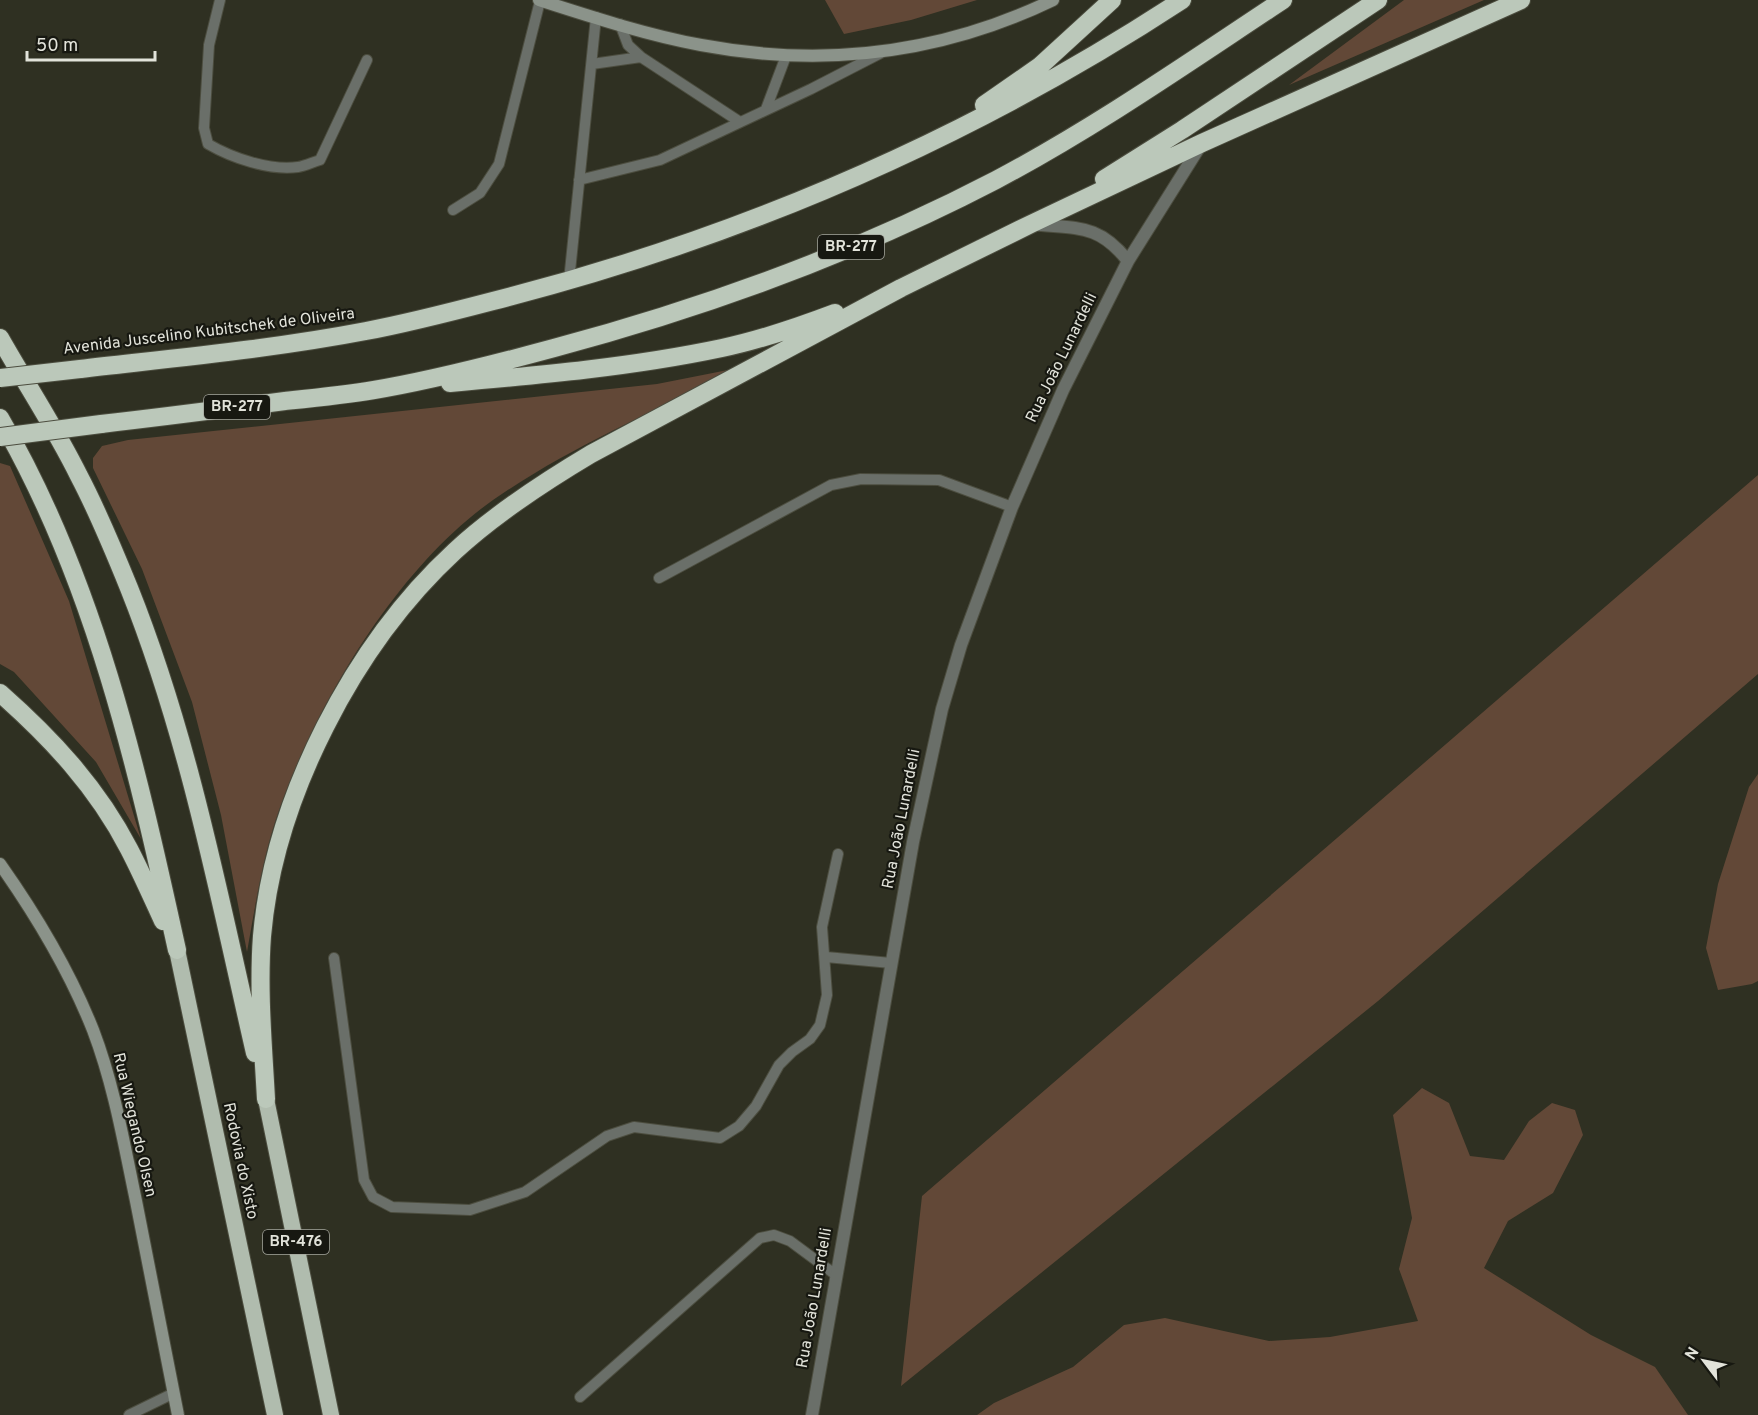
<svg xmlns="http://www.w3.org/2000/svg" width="1758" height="1415" font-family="Overpass,sans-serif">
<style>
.green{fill:#624837}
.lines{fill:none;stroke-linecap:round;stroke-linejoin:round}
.service-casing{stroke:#4c4d3f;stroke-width:12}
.tertiary-casing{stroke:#4c4d3f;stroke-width:14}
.secondary-casing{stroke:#4c4d3f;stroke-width:14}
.trunk-casing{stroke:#4c4d3f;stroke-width:18}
.motorway-casing{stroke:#4c4d3f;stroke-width:20}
.service{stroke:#6a6f69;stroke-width:10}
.tertiary{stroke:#6a6f69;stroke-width:12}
.secondary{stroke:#8b938a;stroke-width:12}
.trunk{stroke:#b0bcae;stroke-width:16}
.motorway{stroke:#bbc8ba;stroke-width:18}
.motorway-bridge-casing{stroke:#4c4d3f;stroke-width:20;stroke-linecap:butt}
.motorway-bridge{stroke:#bbc8ba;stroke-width:18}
.labels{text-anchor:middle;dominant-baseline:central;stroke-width:4.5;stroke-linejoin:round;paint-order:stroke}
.shield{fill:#171811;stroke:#a5a69e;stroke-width:1.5}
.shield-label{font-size:15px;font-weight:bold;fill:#e2e3da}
.street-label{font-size:16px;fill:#e2e3da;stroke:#171811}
</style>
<rect width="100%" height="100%" fill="#2f3022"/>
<path class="green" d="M825,0h152l-66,20 -67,14z
M1404,0h80l-195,85z
M733,369l-8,7c-79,39 -160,74 -232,124 -98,69 -179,207 -217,319 -14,43 -21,88 -29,133l-26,-137 -29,-113 -50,-133 -49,-101v-10l9,-12 26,-6 529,-56z
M0,463l10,3 59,135 72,238 -45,-77 -82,-90 -14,-8z
M1758,475v199l-380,327 -477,385 21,-190z
M1758,774v207l-6,3 -34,6 -12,-42 12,-64 31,-97z
M1422,1088l27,15 21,53 34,4 25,-39 23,-18 23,7 8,25 -30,58 -45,28 -24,47 107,67 64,32 33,48h-711l17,-12 79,-36 51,-42 41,-7 104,23 61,-4 88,-16 -19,-52 13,-51 -19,-103z"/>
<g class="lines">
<defs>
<path id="service" d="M220,0l-11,45 -5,83 4,16c24,14 62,27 90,23 7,-1 15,-5 22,-7l47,-100
M620,24l8,21 13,12 99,65
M592,64l49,-7
M766,109l20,-53
M579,180l81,-20 151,-71 70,-36
M453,210l27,-17 19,-29 41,-163
M569,281l27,-264
M659,578l172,-93 30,-6 78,1 73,27
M826,957l65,6
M334,958l30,222 9,17 19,10 78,3 55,-18 82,-56 27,-9 86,11 19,-12 17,-20 23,-41 13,-13 18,-13 10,-14 7,-30 -5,-68 16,-73
M580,1397l180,-159 14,-3 16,6 46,34
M129,1415l45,-22"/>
<path id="tertiary" d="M1032,224c45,5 66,-1 96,37
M812,1415l101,-573 29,-133 19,-64 51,-138 51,-117 65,-129 74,-118"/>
<path id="secondary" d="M539,0c53,17 108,35 162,45 122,23 240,9 352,-45
M0,864c36,51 70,108 93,166 21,55 31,114 43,171 14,72 28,143 42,214"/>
<path id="trunk" d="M177,950l98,465
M266,1099l65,316"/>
<path id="motorway" d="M984,105l56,-39 72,-66
M1104,179l78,-49 196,-130
M0,338c26,46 56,91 79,138 19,36 35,75 50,112 60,150 90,308 126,465
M80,369c95,-11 192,-20 286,-38 43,-8 85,-19 127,-30 244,-62 477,-162 689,-301
M450,383c91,-8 182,-16 272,-35 38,-8 76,-21 113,-35
M0,418c95,163 137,350 177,532
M101,424c61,-7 123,-15 184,-23 29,-3 59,-6 89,-11 60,-10 121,-26 180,-42 153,-41 302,-95 442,-168 100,-53 193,-118 287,-180
M0,693c51,45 97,94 129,156 12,23 23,48 34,72
M266,1099c-3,-55 -8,-109 -4,-163 12,-138 92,-292 193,-385 41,-38 89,-69 136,-97l310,-166 130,-64 171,-81 319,-143"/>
</defs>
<use href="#service" class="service-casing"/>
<use href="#tertiary" class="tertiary-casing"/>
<use href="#secondary" class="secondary-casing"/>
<use href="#trunk" class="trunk-casing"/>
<use href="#motorway" class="motorway-casing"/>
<use href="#service" class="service"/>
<use href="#tertiary" class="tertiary"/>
<use href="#secondary" class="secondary"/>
<use href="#trunk" class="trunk"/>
<use href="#motorway" class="motorway"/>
<defs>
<path id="motorway-bridge" d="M0,378l80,-9
M0,437l101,-13"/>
</defs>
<use href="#motorway-bridge" class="motorway-bridge-casing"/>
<use href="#motorway-bridge" class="motorway-bridge"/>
</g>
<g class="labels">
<g class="shield">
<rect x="818" y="235" width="66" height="24" rx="4.5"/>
<rect x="204" y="395" width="66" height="24" rx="4.5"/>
<rect x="263" y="1230" width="66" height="24" rx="4.5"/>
</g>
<g class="shield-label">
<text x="851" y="247">BR-277</text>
<text x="237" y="407">BR-277</text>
<text x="296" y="1242">BR-476</text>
</g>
<g class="street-label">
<text transform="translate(209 332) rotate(-7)">Avenida Juscelino Kubitschek de Oliveira</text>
<text transform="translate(1062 358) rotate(-64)">Rua João Lunardelli</text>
<text transform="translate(902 819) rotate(-79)">Rua João Lunardelli</text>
<text transform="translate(134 1125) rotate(77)">Rua Wiegando Olsen</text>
<text transform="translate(240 1161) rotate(78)">Rodovia do Xisto</text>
<text transform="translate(815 1298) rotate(-80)">Rua João Lunardelli</text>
</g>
</g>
<g transform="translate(1704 1361) rotate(302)" stroke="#171811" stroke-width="4.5" paint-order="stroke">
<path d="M0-4.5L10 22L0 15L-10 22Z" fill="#e2e3da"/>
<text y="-9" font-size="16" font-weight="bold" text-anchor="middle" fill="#e2e3da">N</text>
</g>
<path d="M27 51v9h128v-9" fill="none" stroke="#e2e3da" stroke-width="3"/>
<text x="36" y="51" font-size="18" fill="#e2e3da" stroke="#171811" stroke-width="4.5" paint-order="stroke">50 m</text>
</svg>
